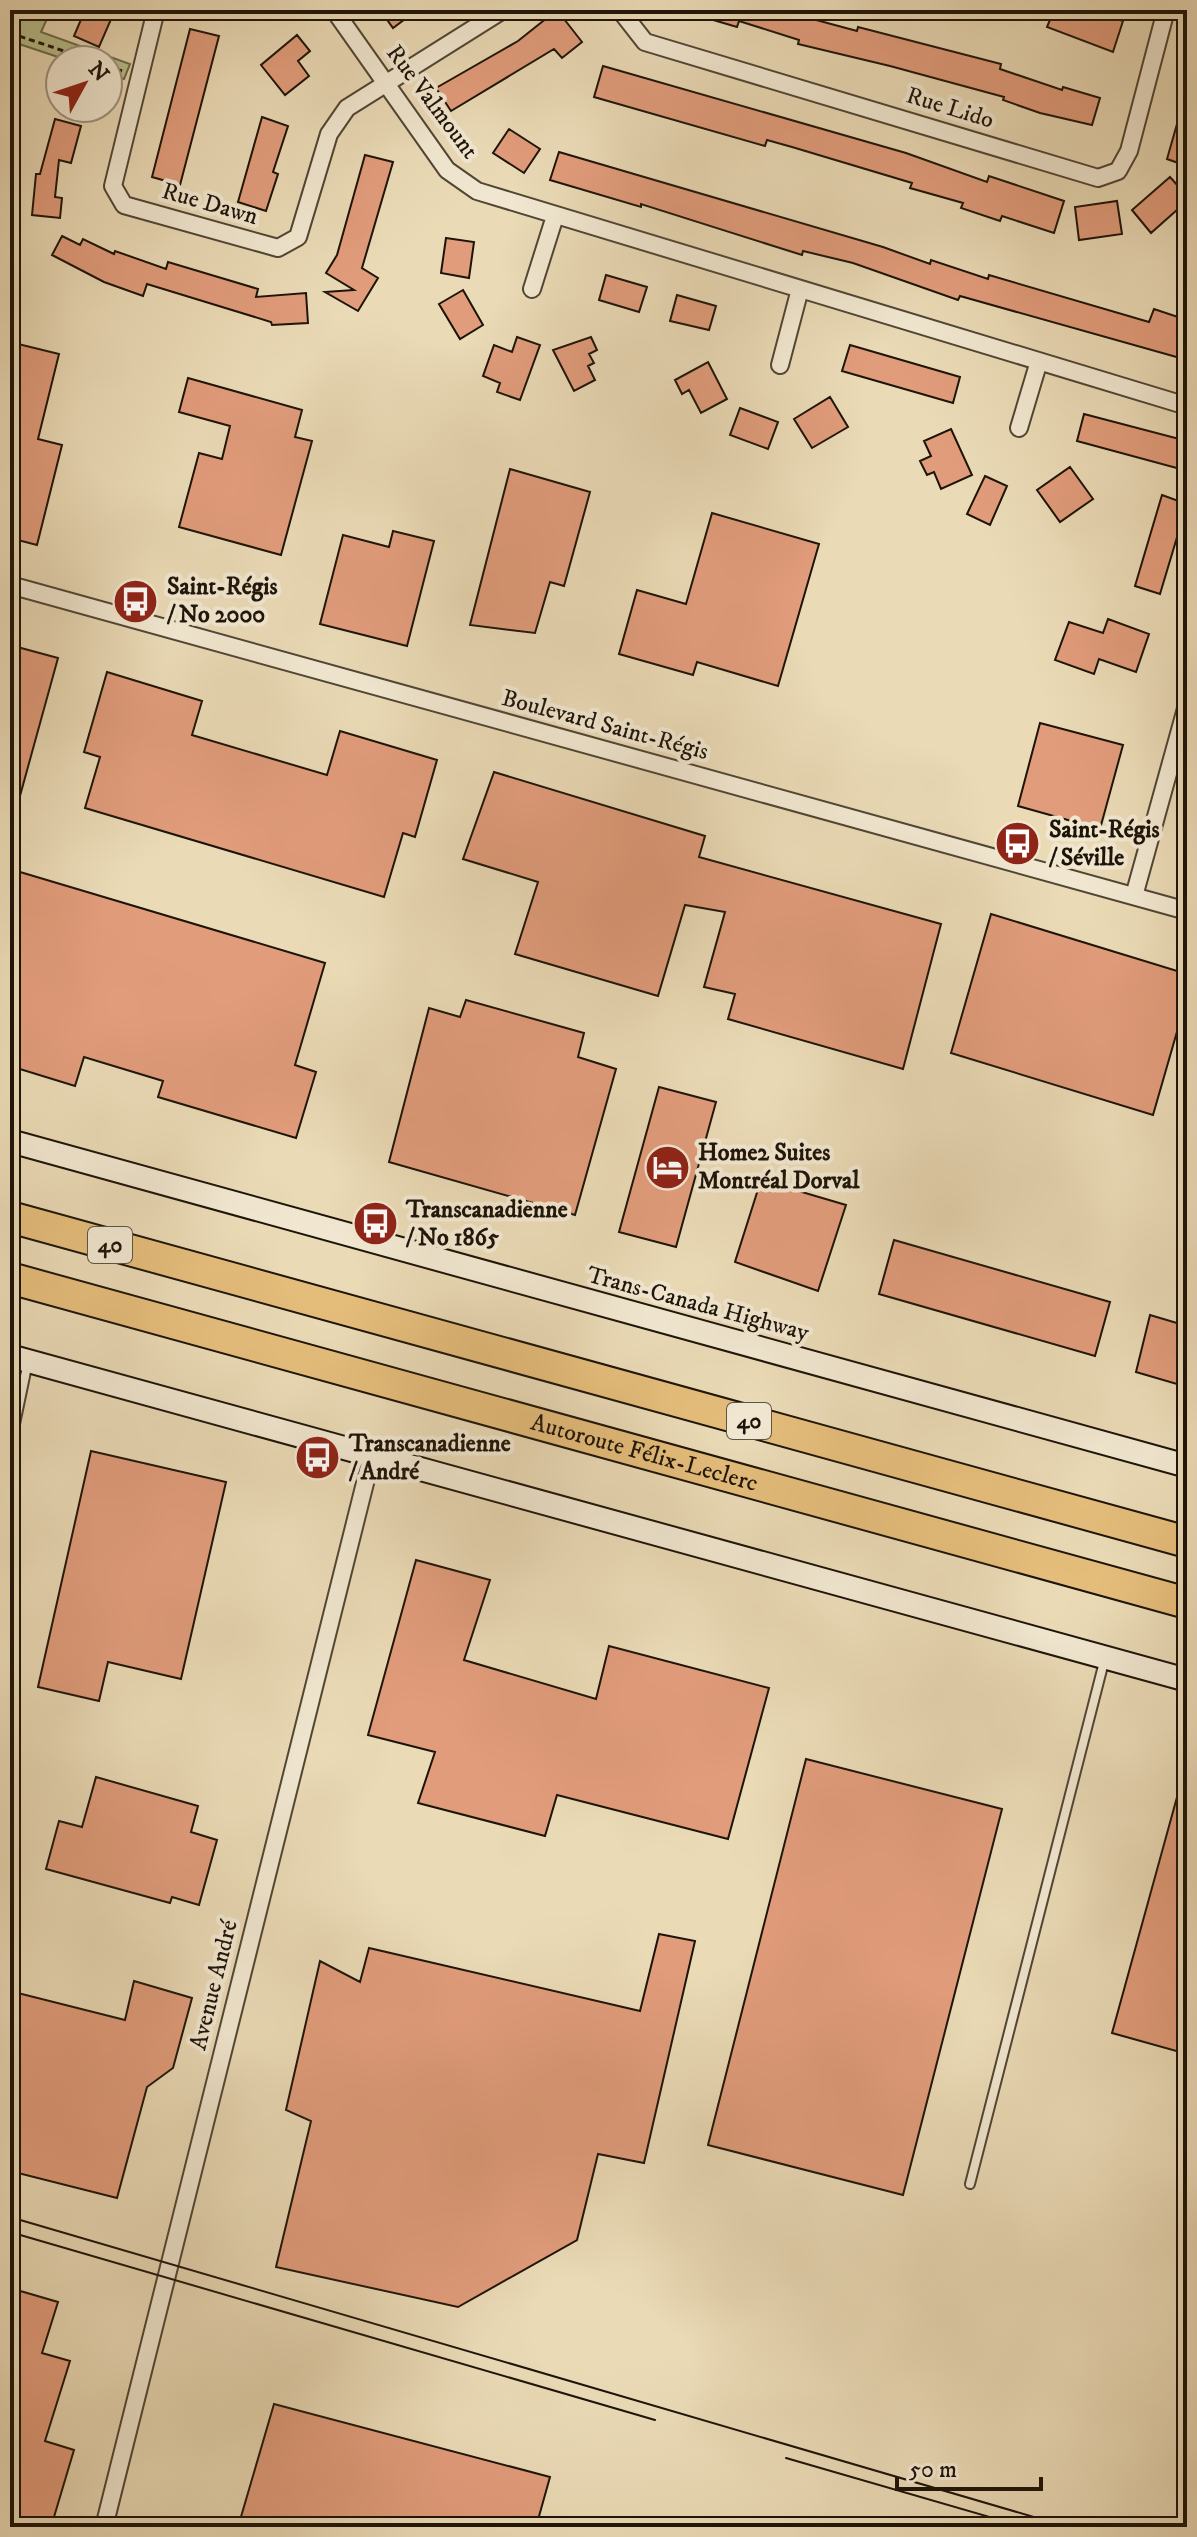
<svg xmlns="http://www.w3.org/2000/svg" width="1197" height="2537" font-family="'IM FELL DW Pica',serif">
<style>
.green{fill:#b9bf8c;stroke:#6b6a4a;stroke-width:2}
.building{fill:#e19c7b;stroke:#1d1409;stroke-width:2}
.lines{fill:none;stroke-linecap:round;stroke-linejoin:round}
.service-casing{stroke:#504634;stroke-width:12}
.minor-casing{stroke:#504634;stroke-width:20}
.secondary-casing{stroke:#1d1409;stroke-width:26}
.motorway-casing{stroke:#1d1409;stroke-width:34}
.path{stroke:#1d1409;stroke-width:3;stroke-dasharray:6 4;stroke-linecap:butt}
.service{stroke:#f1e7d0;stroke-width:8}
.minor{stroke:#f1e7d0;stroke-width:16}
.secondary{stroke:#f1e7d0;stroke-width:22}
.motorway{stroke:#e5bd7b;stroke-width:30}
.tram{stroke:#1d1409;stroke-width:2}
.labels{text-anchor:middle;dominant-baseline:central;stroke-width:8;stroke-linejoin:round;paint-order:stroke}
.shield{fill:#f1e7d0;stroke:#5d5345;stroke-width:2}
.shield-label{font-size:22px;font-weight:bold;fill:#1d1409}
.street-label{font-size:24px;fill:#1d1409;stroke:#f1e7d0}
.poi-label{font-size:24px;font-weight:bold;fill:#1d1409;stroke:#f1e7d0;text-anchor:start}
</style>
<rect width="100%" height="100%" fill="#eadab6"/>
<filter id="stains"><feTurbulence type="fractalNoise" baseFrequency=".0025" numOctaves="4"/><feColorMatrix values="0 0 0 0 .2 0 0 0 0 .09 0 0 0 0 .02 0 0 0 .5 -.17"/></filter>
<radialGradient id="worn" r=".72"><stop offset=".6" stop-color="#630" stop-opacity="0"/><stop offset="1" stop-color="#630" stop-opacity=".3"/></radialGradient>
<path class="green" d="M10,10h41l-10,22 89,32 -6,15 -16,-5v-14h-41l-57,-19z"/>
<path class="building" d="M85,10h30l-16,37 -25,-11z
M380,10h37l-24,18z
M557,10l25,32 -20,16 -8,-9 -103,62 -15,-23 82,-47z
M694,10h101l-1,4 63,17 1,-4 143,37 -1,5 62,21 1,-3 37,11 -8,27 -52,-12 -37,-13 1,-3 -114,-31 -92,-22 1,-4 -60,-19 -2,6 -44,-13z
M1054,10h49l-2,4 22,7 -10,31 -66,-25z
M190,29l29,7 -39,149 -28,-8z
M297,35l13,16 -12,10 11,15 -24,19 -24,-30z
M603,66l303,87 81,29 2,-6 75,25 -10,32 -52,-17 -2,5 -39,-13 2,-5 -53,-15 2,-5 -120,-36 -25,-7 -2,6 -171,-49z
M1183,103l4,1v62l-20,-7z
M262,117l26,9 -15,46 5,2 -12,37 -28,-9z
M55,119l26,7 -10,37 -12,-3 -4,37 7,1 -2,20 -28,-3 4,-41h4z
M509,129l31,20 -16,24 -31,-20z
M559,152l324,95 47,17 1,-4 57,19 1,-4 160,47 5,-13 33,11v15l-7,23 -220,-62 -2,4 -105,-37 -50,-12 -1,4 -161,-51v3l-91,-27z
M365,155l28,7 -31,106 16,10 -20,33 -33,-19 29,-2 -28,-17 11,-18z
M1170,177l17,19v5l-36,32 -19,-23z
M1117,201l5,33 -43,6 -4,-33z
M62,236l18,9 3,-6 31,15 1,-3 51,18 2,-7 90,27 -2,8 50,-4 2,30 -36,2 -1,-3 -124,-38 -4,12 -39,-14 -52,-27z
M446,238l28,4 -5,36 -28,-5z
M606,275l41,12 -8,25 -40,-12z
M463,290l20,35 -23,14 -21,-35z
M677,295l39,11 -7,24 -39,-9z
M517,337l23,8 -20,55 -23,-8 3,-9 -17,-7 11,-31 18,7z
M591,337l6,13 -8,4 5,9 -6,3 7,14 -21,11 -21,-41z
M10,342l49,12 -21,85 24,6 -25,100 -27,-7z
M850,345l110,32 -7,26 -111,-32z
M708,362l19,37 -26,14 -12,-23 -7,4 -7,-14z
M188,378l114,32 -7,27 17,4 -31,114 -102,-28 20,-74 23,6 8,-33 -51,-14z
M830,397l18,30 -36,21 -18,-29z
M740,408l38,14 -10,27 -38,-14z
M1084,414l103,27 -3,29 -107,-29z
M951,429l21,46 -31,14 -7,-17 -7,3 -7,-14 11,-5 -7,-15z
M1070,467l23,32 -33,23 -23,-32z
M510,469l80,23 -26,94 -14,-4 -15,51 -65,-8z
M985,476l22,10 -17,39 -23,-11z
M1162,495l25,9 -27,90 -25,-8z
M712,513l107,31 -41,142 -81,-24 -4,13 -74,-21 18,-64 49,14z
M393,531l41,10 -27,105 -87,-22 23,-89 46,12z
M1108,619l41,15 -13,38 -37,-13 -5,15 -39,-14 14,-38 34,11z
M10,645l48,13 -43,156h-5z
M107,672l95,29 -10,34 135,40 13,-44 97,29 -22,77 -12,-4 -19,64 -299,-89 15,-51 -16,-5z
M1040,723l83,22 -23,84 -82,-23z
M494,772l211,64 -6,21 242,67 -38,145 -175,-50 7,-25 -31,-7 21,-75 -40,-7 -27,91 -143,-42 23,-72 -75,-23z
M10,869l315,94 -30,102 21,7 -20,66 -138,-41 5,-16 -79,-24 -9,29 -65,-20z
M991,914l196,60v23l-34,118 -202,-62z
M466,1000l118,33 -6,24 38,12 -41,146 -186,-53 40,-154 31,9z
M659,1087l57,15 -40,145 -57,-15z
M761,1180l85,25 -28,86 -83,-29z
M894,1240l216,62 -15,54 -216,-62z
M1150,1315l37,11v61l-51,-15z
M91,1451l135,31 -45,197 -73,-17 -9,39 -61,-14z
M416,1560l74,20 -26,80 132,39 13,-53 160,42 -41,151 -171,-44 -12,41 -127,-33 17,-51 -67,-17z
M806,1759l196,50 -99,386 -195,-50z
M96,1777l102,29 -7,26 26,8 -18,65 -27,-8 -2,6 -124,-34 13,-48 23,6z
M1182,1779h5v275l-75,-21z
M659,1934l36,7 -51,222 -46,-9 -21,86 -119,67 -182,-40 35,-146 -25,-11 34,-149 40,21 9,-34 271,63z
M134,1981l58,17 -19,70 -26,19 -30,111 -107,-27v-180l115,29z
M10,2288l48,14 -16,51 28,8 -25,80 29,9 -23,77h-41z
M274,2404l276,73 -14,50h-298z"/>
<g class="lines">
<defs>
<path id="service" d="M10,1448l18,-86
M970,2184l135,-526"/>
<path id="minor" d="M156,10l-43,176 11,19 154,43 20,-11 31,-103 18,-26 156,-98
M334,10l113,160 30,21 710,215
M620,10l25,32 453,136 20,-7 11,-20 37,-141
M532,289l23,-73
M780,365l20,-76
M1019,428l20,-67
M10,585l1177,326
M1134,896l53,-191
M104,2527l268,-1072"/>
<path id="secondary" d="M10,1141l1177,325
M10,1356l1177,324"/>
<g id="motorway">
<path d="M10,1217l1177,325"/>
<path id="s1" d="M10,1278l1177,325"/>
</g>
</defs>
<use href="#service" class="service-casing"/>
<use href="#minor" class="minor-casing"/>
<use href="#secondary" class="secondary-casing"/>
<use href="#motorway" class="motorway-casing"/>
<path class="path" d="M10,33l81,27
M108,66l14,5"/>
<use href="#service" class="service"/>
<use href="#minor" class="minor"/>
<use href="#secondary" class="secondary"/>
<use href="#motorway" class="motorway"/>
<path class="tram" d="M10,2217l1058,310
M10,2232l645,188
M786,2458l238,69"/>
</g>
<defs>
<symbol id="bus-disc" viewBox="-11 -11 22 22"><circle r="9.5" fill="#8f2418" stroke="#f1e7d0"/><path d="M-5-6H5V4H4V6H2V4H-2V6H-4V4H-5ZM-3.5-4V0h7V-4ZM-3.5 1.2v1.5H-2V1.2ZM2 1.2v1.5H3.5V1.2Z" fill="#fff"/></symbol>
<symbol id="hotel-disc" viewBox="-11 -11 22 22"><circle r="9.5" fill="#8f2418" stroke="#f1e7d0"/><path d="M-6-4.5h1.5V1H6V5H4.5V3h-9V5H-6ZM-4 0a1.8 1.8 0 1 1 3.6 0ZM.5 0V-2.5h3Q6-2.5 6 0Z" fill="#fff"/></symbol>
</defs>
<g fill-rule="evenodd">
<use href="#bus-disc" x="110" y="576" width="51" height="51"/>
<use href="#bus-disc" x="992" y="818" width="51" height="51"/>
<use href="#hotel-disc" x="642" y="1142" width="51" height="51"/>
<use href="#bus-disc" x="350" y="1198" width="51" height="51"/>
<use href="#bus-disc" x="292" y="1432" width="51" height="51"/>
</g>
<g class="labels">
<g class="shield">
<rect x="88" y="1227" width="44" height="36" rx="6"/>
<rect x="727" y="1403" width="44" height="36" rx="6"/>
</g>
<g class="shield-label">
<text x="110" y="1245">40</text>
<text x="749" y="1421">40</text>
</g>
<g class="street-label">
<text transform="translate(432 102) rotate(53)">Rue Valmount</text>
<text transform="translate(950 108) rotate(17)">Rue Lido</text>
<text transform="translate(210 204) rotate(16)">Rue Dawn</text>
<text transform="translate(605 725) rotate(15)">Boulevard Saint-Régis</text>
<text transform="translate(698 1304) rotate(15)">Trans-Canada Highway</text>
<text stroke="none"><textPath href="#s1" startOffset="658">Autoroute Félix-Leclerc</textPath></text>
<text transform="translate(214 1985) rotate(-76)">Avenue André</text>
</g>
<g class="poi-label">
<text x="167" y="587">Saint-Régis<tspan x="167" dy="28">/ No 2000</tspan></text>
<text x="1049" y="830">Saint-Régis<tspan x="1049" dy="28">/ Séville</tspan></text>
<text x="698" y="1153">Home2 Suites<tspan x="698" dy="28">Montréal Dorval</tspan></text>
<text x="406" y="1210">Transcanadienne<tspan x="406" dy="28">/ No 1865</tspan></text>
<text x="349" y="1444">Transcanadienne<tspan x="349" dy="28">/ André</tspan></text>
</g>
</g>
<rect width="1197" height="2537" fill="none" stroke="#eadab6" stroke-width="40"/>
<rect x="12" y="12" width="1173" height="2513" fill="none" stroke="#1d1409" stroke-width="4"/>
<rect x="20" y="20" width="1157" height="2497" fill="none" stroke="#1d1409" stroke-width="2"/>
<g transform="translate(84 84) rotate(50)"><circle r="38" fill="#f1e7d0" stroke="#9c9380" stroke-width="2"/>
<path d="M0-6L14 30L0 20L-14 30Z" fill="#8f2418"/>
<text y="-12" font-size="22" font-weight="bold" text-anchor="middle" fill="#1d1409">N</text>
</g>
<path d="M897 2477v12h144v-12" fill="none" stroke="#1d1409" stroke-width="4"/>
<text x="909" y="2477" font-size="24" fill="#1d1409" stroke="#f1e7d0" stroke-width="6" paint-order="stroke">50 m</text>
<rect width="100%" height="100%" filter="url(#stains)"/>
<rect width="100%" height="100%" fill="url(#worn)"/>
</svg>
